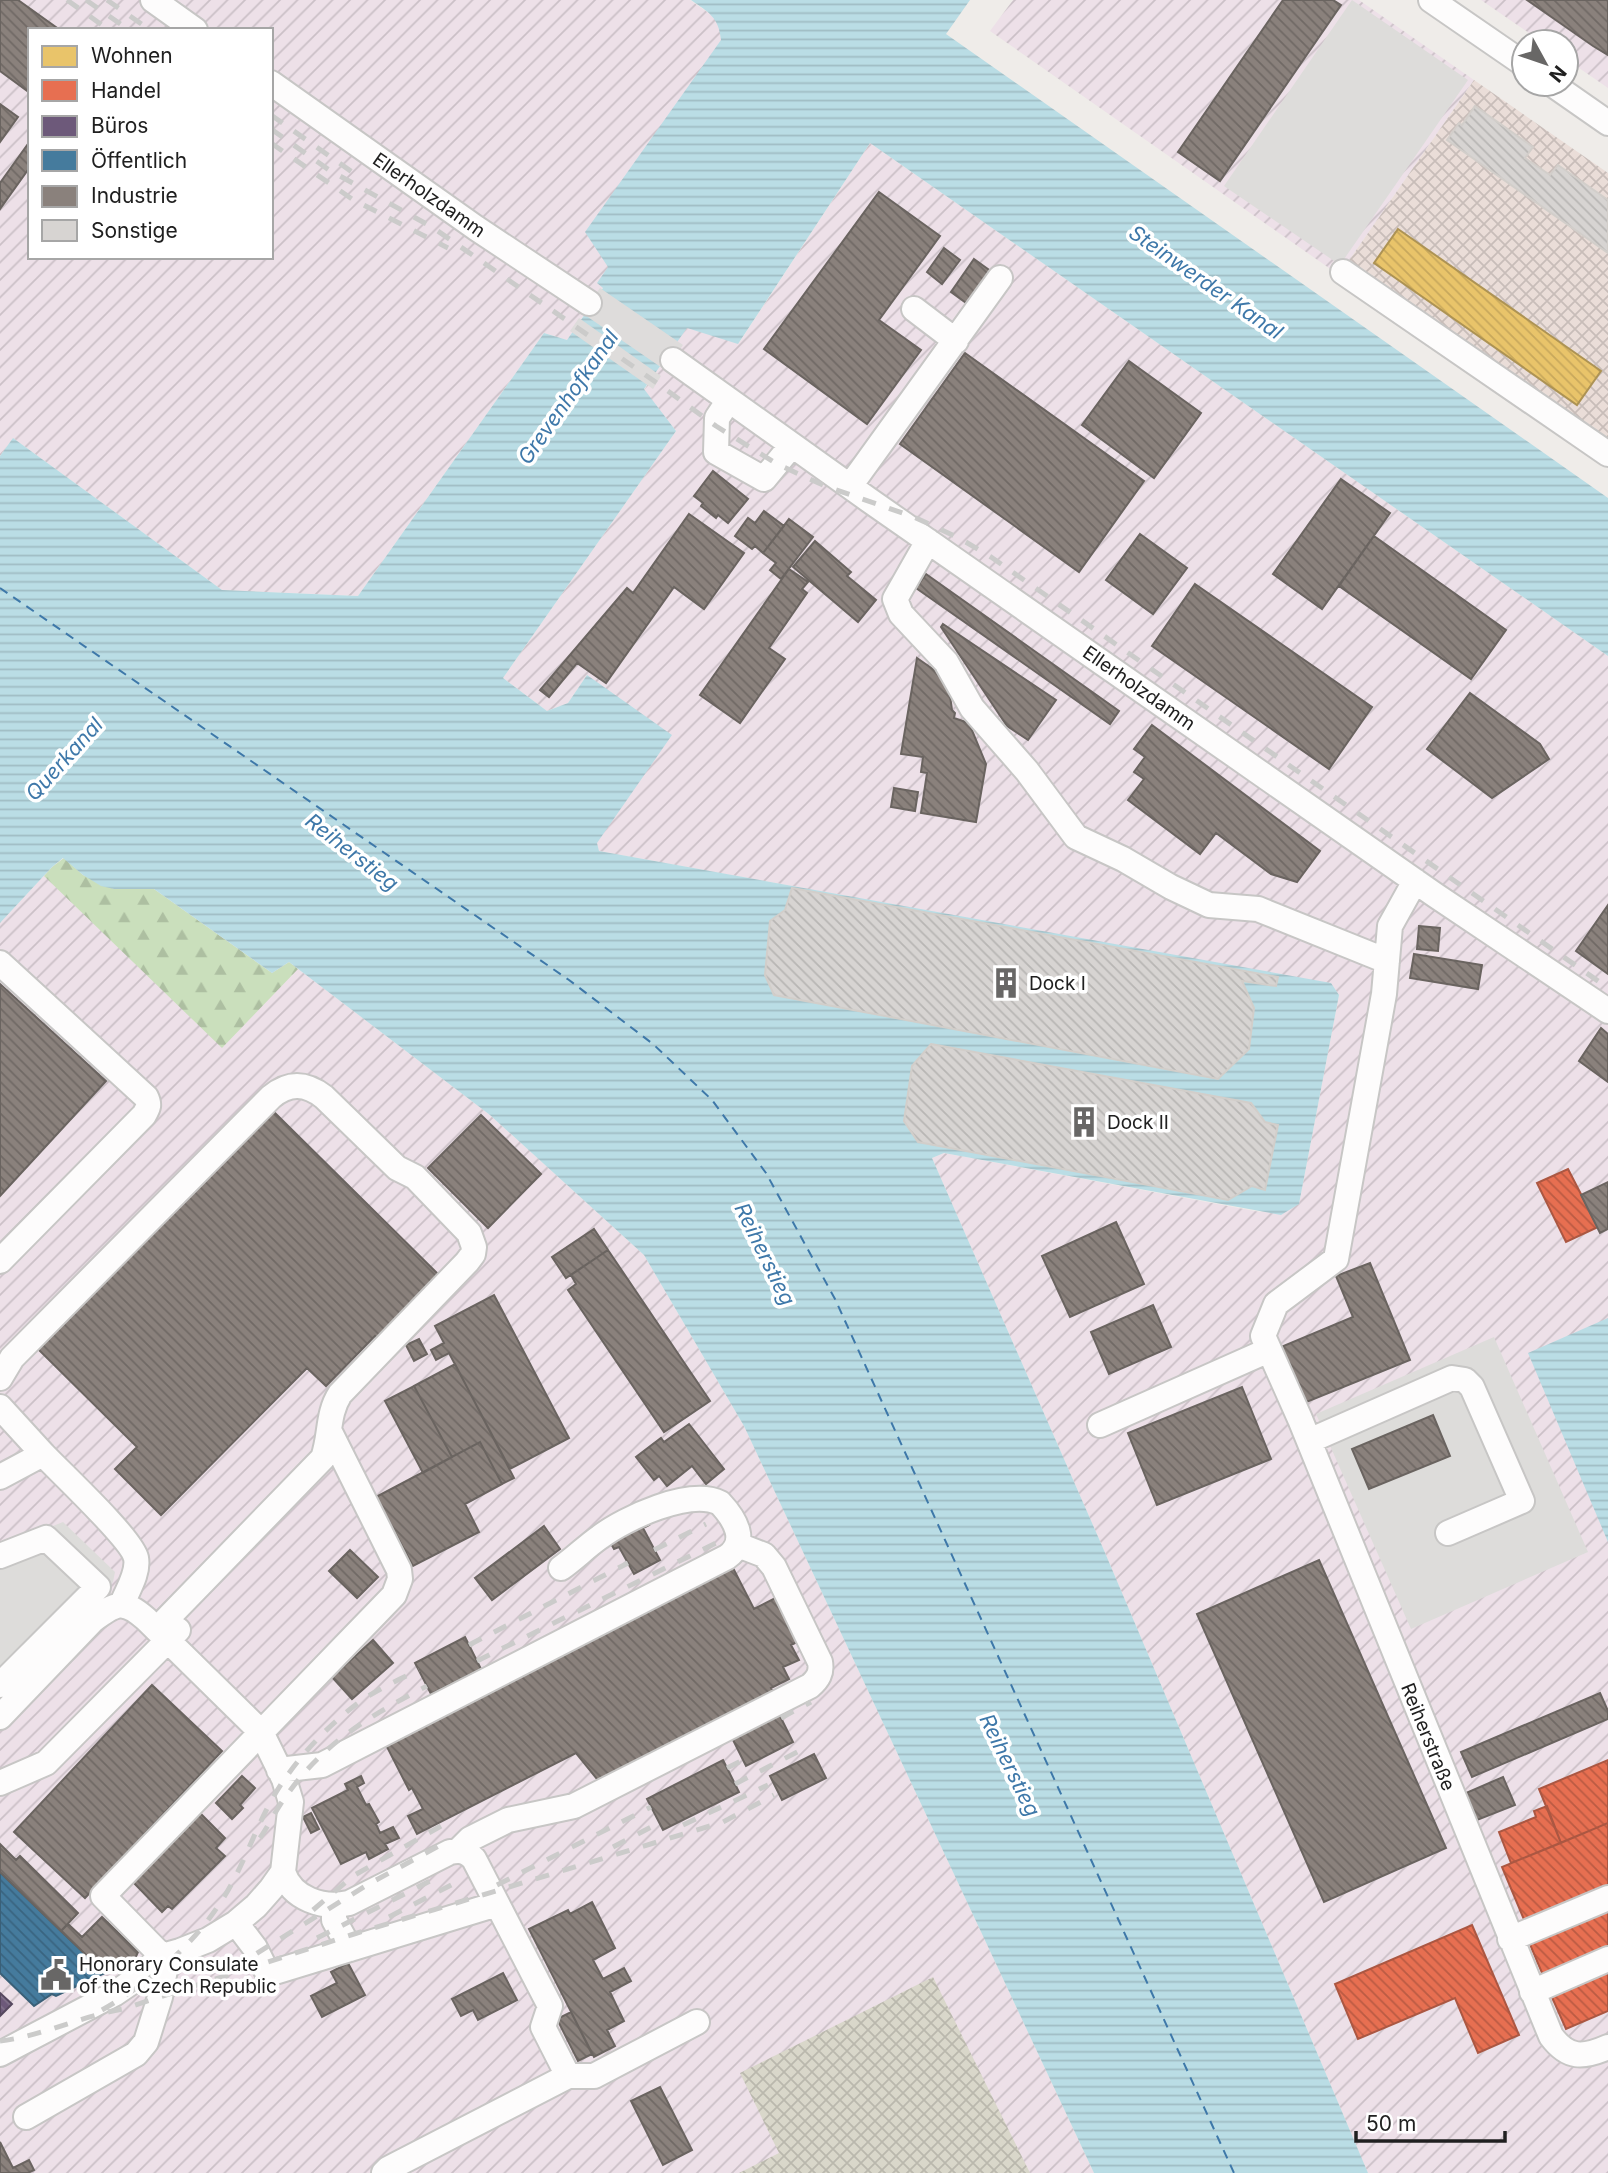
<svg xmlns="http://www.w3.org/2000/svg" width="1608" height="2173" font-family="Inter,sans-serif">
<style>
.industrial{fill:url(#industrial-furrows);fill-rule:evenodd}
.religious{fill:#dddcda}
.military{fill:url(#military-cross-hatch)}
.construction{fill:url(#construction-cross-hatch)}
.forest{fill:url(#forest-firs)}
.water{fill:url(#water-rules)}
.pier{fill:#dedcdb}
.homes{fill:url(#homes-back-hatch);stroke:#ad9354;stroke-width:2}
.shops{fill:url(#shops-back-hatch);stroke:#ab5742;stroke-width:2}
.offices{fill:url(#offices-back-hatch);stroke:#56485f;stroke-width:2}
.public{fill:url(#public-back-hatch);stroke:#3a6078;stroke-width:2}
.industry{fill:url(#industry-back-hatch);stroke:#6a6460;stroke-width:2}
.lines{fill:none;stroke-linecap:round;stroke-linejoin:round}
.ferry{stroke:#3e78a9;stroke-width:2;stroke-dasharray:9 7;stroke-linecap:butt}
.building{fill:url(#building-back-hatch);stroke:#d2ceca;stroke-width:2}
.minor-casing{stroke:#c7c6c5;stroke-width:28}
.minor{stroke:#fdfcfc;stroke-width:24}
.rail{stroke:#cbcbca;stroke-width:5;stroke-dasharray:14 14;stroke-linecap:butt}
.labels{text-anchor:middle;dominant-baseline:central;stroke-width:7;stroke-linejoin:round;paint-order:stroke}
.street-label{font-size:19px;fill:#202020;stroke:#fff}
.poi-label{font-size:19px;fill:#202020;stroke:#fff;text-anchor:start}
.water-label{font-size:21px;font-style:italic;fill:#3e78a9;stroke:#fff}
</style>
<defs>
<pattern id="industrial-furrows" width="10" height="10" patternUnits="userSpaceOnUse" patternTransform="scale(1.75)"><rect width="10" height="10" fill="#ede0e8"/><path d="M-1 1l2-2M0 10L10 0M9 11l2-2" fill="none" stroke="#cbc0c7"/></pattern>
<pattern id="military-cross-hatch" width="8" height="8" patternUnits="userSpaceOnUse" patternTransform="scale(1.75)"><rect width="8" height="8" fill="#eaddd8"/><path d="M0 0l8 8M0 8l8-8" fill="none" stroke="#c8bdb9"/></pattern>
<pattern id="construction-cross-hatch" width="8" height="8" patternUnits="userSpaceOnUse" patternTransform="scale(1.75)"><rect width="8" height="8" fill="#d9d7ca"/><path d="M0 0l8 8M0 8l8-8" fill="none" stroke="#bab8ad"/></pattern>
<pattern id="forest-firs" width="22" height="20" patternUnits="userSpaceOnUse" patternTransform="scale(1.75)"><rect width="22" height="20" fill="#cadfbc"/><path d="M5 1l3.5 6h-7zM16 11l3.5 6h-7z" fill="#adbfa1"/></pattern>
<pattern id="water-rules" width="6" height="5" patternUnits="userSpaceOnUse" patternTransform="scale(1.75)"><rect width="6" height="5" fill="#badde5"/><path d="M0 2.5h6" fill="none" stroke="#a0bdc4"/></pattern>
<pattern id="homes-back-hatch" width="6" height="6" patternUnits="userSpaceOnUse" patternTransform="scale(1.75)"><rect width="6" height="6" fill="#e9c46a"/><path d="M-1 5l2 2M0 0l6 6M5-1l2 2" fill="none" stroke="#c8a85c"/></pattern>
<pattern id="shops-back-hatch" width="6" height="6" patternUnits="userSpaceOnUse" patternTransform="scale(1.75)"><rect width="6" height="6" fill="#e76f51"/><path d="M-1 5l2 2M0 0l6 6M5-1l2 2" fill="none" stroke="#bb5b43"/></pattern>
<pattern id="offices-back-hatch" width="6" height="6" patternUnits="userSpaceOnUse" patternTransform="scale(1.75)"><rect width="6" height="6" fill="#6d597a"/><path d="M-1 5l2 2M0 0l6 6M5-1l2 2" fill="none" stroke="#81728a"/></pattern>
<pattern id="public-back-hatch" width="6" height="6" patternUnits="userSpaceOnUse" patternTransform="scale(1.75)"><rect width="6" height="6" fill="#457b9d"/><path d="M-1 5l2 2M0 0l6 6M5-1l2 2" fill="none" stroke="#396480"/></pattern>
<pattern id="industry-back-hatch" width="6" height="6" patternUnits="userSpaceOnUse" patternTransform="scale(1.75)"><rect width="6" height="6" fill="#8a817c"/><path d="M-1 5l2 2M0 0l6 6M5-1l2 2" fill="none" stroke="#706965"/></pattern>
<pattern id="building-back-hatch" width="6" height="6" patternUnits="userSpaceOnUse" patternTransform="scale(1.75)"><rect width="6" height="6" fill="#d7d4d2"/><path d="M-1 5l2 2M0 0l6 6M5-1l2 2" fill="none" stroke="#b8b6b4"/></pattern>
</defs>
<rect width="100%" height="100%" fill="#efece9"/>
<path class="industrial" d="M0,0h690l23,16 7,11 1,13 -113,227 -5,20 -36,53 -23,-7 -186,263 -136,-6 -209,-152 -13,18zM30,30h241v227h-241z
M1013,0h346l115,80 -135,195 -349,-244z
M1481,0h127v88l-42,-29v-17h-24z
M870,143l738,513v1517h-240l-265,-625 -171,-390 12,-5 316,59 39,-8 40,-209 -8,-11 -732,-133 -2,-8 -10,-168 -19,28 -21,8 -44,-33 173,-247 -32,-41 43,-63 52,16z
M64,858l19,17 189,98 17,-11 201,153 154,140 100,171 350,747h-1094v-1250l52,-56z"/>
<path class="religious" d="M1352,0l116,80 -128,185 -116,-79z
M1494,1337l94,215 -177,77 -95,-215z
M63,1522l52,50 -2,10 -113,116v-151z"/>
<path class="military" d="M1474,80l134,93v289l-269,-187z"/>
<path class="construction" d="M933,1977l97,196h-291l40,-20 -39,-80z"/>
<path class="forest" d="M64,858l19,17 31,14h40l118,84 17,-11 9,7 -76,79 -178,-172 8,-9z"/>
<path class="water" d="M691,0h279l-24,34 662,464v158l-738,-513 -132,201 -51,-16 -43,61 32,42 -173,247 44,33 21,-8 19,-28 85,60 -75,108 2,8 732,132 8,12 -40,209 -18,11 -337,-62 -12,5 171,390 265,625h-274l-350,-747 -100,-171 -154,-140 -201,-153 -17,11 -118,-84h-40l-13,-3 -18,-11 -20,-17 -11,9 -52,56v-467l13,-18 209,152 136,6 186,-263 23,7 36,-52 -6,-5 11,-16 -23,-35 136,-192c-2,-23 -13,-28 -30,-40z
M1608,1318v224l-80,-189z"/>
<path class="pier" d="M600,288l83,57 -18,25 -83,-57z
M579,318l82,58 -8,13 -83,-58z"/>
<path class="homes" d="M1398,229l203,142 -24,34 -203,-142z"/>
<path class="shops" d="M1568,1169l30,58 -32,15 -29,-59z
M1608,1760v63l-47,20 -22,-54z
M1547,1806l14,37 -50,20 -12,-31 37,-15 -2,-6z
M1608,1823v65l-83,34 -23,-55z
M1608,1909v45l-63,26 -16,-38z
M1472,1925l47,110 -41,18 -23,-55 -97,41 -23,-55z
M1608,1971v40l-42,18 -15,-34z"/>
<path class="offices" d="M0,1993l12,11 -12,12z"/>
<path class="public" d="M0,1872l61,59 44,42 -49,23 -4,-2 -18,12 -34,-33z"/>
<path class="industry" d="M0,0h18l42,30h-30v63l-30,-22z
M1283,0h50l8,5 -121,176 -42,-29z
M1527,0h81v55l-15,-9z
M0,104l18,13 -18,25z
M30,141v26l-30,42v-26z
M879,192l61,44 -61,84 42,30 -54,74 -103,-75z
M944,248l16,12 -18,24 -15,-12z
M974,259l18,13 -23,33 -18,-13z
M965,353l179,128 -65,91 -179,-128z
M1129,361l72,52 -47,65 -72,-53z
M713,471l35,28 -20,24 -10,-8 -2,3 -15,-12 2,-3 -9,-7z
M1341,479l49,34 -68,96 -49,-35z
M764,511l20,15 -21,27 -8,-7 -3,3 -17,-13 13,-18 7,5z
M689,514l55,39 -40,56 -30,-22 -68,96 -29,-20 -28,34 -9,-7 87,-102 6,5z
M789,519l24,18 -32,42 -11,-9 6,-7 -13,-10z
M1140,534l47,34 -34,46 -47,-34z
M1374,536l132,94 -35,49 -132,-93z
M815,541l36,31 -4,4 29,24 -18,22 -65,-55z
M789,569l19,13 -6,7 5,4 -38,55 16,11 -45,64 -40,-28z
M926,574l193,137 -9,13 -194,-136z
M1195,584l177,123 -43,62 -177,-123z
M943,624l113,76 -28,40 -21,-14 -66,-99z
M917,658l33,23v15l2,14 3,3 -1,5 15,5 17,41 -10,58 -55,-9 6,-40 -6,-1 2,-15 -22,-3z
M1470,693l70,51 9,15 -57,39 -65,-49z
M1152,725l168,126 -23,31 -26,-8 -55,-41 -16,21 -72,-54 16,-21 -10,-7 11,-15 -11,-8z
M894,788l24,4 -3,19 -24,-4z
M1608,905v69l-32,-23z
M1419,926l21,2 -2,23 -21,-2z
M1414,954l68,11 -4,24 -68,-11z
M0,984l106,97 -106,115z
M1601,1028l7,6v48l-29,-21z
M273,1111l168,166 -62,63 -4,-4 -49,50 -19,-18 -146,147 -46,-46 22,-22 -99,-98z
M481,1115l60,59 -53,54 -60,-60z
M1608,1182v47l-8,4 -19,-38z
M1116,1222l28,62 -74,33 -28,-61z
M594,1229l14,21 -42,28 -14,-21z
M608,1250l102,151 -46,31 -96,-142 8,-6 -5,-9z
M1370,1263l40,97 -106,43 -23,-56 72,-30 -17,-41z
M494,1295l75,143 -59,31 -61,-116 -13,7 -5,-10 13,-7 -9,-17z
M1153,1305l18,42 -62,27 -18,-42z
M419,1339l8,15 -13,7 -8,-16z
M455,1364l59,114 -12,6 -22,-42 -28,15 -38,-71z
M414,1386l38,71 -29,16 -38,-72z
M1242,1387l29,72 -114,46 -29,-72z
M1433,1415l17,41 -81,33 -17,-40z
M689,1424l35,45 -18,15 -14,-18 -25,20 -8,-10 -5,4 -18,-23 25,-19 3,4z
M480,1442l22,42 -37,20 14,28 -66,34 -37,-69z
M647,1522l2,3 -6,3 17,32 -26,14 -15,-27 -5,2 -4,-7z
M544,1526l16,23 -68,51 -17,-22z
M350,1550l28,27 -21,21 -28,-27z
M1319,1560l127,288 -122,54 -127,-288z
M732,1566l22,43 27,-14 22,44 -12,6 8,15 -16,7 6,12 -18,9 5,9 -175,87 -25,-31 -159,81 -9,-18 15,-7 -11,-21 -3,2 -25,-49z
M465,1637l16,32 -50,25 -16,-31z
M373,1640l20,23 -41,36 -20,-22z
M152,1685l70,66 -137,147 -71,-66z
M1600,1693l8,18v8l-136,58 -11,-25z
M776,1708l17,34 -47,24 -17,-34z
M814,1754l12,24 -44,22 -12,-24z
M723,1760l16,32 -76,38 -16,-31z
M242,1776l13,12 -15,17 3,3 -11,11 -16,-16z
M361,1776l3,7 -7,4 9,18 3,-1 10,18 -3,2 4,9 13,-6 6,11 -14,6 3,5 -19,10 -3,-7 -25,12 -29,-56 36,-18 -3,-6z
M1503,1777l12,28 -38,15 -11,-27z
M199,1812l26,26 -9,10 9,8 -53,53 -4,-3 -6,6 -30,-31z
M311,1813l8,16 -8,4 -8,-16z
M0,1844l16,16 4,-4 58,57 -17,18 -61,-59z
M592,1902l23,46 -22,12 10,19 21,-11 7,13 -21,11 14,29 -17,9 8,16 -21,11 -65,-128 39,-19 2,4z
M102,1917l36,35 -3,7 -30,14 -44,-42 7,-7 14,13z
M348,1963l17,32 -43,22 -11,-21 26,-13 -6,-11z
M503,1973l14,27 -39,20 -5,-10 -12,6 -9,-17z
M571,2012l21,42 -14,7 -21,-42z
M660,2087l32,63 -29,15 -32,-64z
M0,2142l13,26 16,-8 5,10 -6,3h-28z"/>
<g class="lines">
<path class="ferry" d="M0,588l569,392 84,64 59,56 54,73 69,126 399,874"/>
</g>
<path class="building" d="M1475,106l58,41 -8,11 25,17 8,-10 50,35v53l-161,-113 12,-17 3,2z
M792,888l486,89 -2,9 -34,-5 12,27 -5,41 -31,30 -444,-84 -9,-20 5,-54 15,-11z
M931,1044l320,59 14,19 13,3 -13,65 -13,-4 -24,14 -310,-58 -14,-21 8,-55z"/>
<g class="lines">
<defs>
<path id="minor" d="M153,0l42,30
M1431,0l93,64
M271,83l205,145 113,75
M1552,84l56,39
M1343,272l265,182
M914,309l42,32
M673,360l196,140 566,395 173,116
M729,400l-12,18 -1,34 48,27 28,-34
M850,486l150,-208
M928,541l-33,58 6,15 45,48 26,46 55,63 49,66 47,22 48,28 38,18 49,4 129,52
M1415,881l-25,45 -6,68 -48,265 -60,45 -13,32 37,83 251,617c17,23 32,22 57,11
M0,963l146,134c4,8 2,11 -2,18l-144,146
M0,1378l12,-20 259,-261c18,-15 35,-14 53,0l73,71 18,9 54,56 5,14 -1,7 -6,8 -127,132c-13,20 -9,42 -17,64l-166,171
M0,1407l43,47
M1100,1425l169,-75
M1309,1441l143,-63 13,2 7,7 50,114 -74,32
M0,1477l43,-23c17,18 89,85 93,104 3,15 -9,33 -14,46
M0,1556l46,-18 52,49 -98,98
M0,1717l93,-97c23,-17 30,-21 53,-1l115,113 23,47 7,23 -8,70 -12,17 -15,17 -20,17 -28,17 -28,11 -18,5 -26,23 -22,15 -114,60
M279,1770l43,-5 405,-208c22,-15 8,-38 -7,-54 -30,-15 -95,15 -120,34 -13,9 -25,21 -39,31
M0,1783l46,-20 132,-133
M459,1850l11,-11 38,-19 66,-14 236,-120c8,-7 12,-13 10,-24l-46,-95 -10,-12 -26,-10
M283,1872c9,27 40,37 66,31l101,-51c11,-2 16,-1 24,7l76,147 -7,21 25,49
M334,1905v15l16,29
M236,1923l19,25 13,26 229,-70
M1510,1939l98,-41
M1532,1992l76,-33
M26,2117l110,-63 10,-12 14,-45 6,-33 -4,-8 -59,-60 291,-301 6,-16 -1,-9 -70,-140
M384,2173l4,-4 180,-93h26l103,-54"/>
</defs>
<use href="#minor" class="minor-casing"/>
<use href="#minor" class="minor"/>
<path class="rail" d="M67,0l42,30
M86,0l43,30
M107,0l43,30
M271,115l91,64
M271,129l58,41 103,57 225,156 59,43 61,38 48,22 89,31 45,21 32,19 617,431
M271,143l81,56 96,49
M654,1550l52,-26
M469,1645l159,-82
M477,1661l239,-118
M781,1718l30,-16
M727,1768l14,-7
M735,1784l70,-36
M683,1825l85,-40
M260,1838c10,-15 18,-32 29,-46 37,-51 84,-78 138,-106
M613,1847l46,-24
M497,1885l154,-78
M313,1910l40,-34 88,-50
M389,1917l70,-36
M317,1938l125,-63
M233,1968l134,-83 81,-44
M102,2010c52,-30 100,-72 129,-125 19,-35 30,-72 53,-105 20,-29 46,-56 74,-77 18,-13 40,-23 61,-33
M0,2041c43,-5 81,-25 123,-32l231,-75 369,-112 51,-27"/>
</g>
<defs>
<symbol id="building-bare" viewBox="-9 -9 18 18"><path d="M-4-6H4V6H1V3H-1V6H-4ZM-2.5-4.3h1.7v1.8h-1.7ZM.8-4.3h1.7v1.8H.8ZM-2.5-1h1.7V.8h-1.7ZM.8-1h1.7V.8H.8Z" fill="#686766" stroke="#fff" stroke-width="2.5" paint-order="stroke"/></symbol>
<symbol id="civic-bare" viewBox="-9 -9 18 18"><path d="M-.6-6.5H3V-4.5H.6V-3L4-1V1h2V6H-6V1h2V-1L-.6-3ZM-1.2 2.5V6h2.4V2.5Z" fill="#686766" stroke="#fff" stroke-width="2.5" paint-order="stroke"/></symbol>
</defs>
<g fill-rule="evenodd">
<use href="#building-bare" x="984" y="961" width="44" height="44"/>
<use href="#building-bare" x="1062" y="1100" width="44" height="44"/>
<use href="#civic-bare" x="34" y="1953" width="44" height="44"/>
</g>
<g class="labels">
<g class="street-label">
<text transform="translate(429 195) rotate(35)">Ellerholzdamm</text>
<text transform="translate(1139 688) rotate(35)">Ellerholzdamm</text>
<text transform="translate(1428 1737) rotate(68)">Reiherstraße</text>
</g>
<g class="poi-label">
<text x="1029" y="983">Dock I</text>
<text x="1107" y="1122">Dock II</text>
<text x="79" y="1964">Honorary Consulate<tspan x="79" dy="22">of the Czech Republic</tspan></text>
</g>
<g class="water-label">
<text transform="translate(1206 282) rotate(35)">Steinwerder Kanal</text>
<text transform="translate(568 397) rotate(-55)">Grevenhofkanal</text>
<text transform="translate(64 759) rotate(-48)">Querkanal</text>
<text transform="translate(352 852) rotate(38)">Reiherstieg</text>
<text transform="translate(765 1254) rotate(64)">Reiherstieg</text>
<text transform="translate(1010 1765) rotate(64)">Reiherstieg</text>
</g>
</g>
<rect x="28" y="28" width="245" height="231" fill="#ffffff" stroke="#a6a6a6" stroke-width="2"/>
<rect x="42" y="46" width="35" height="21" fill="#e9c46a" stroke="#a6a6a6" stroke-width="2"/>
<text x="91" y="63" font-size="21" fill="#202020">Wohnen</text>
<rect x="42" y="80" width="35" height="21" fill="#e76f51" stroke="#a6a6a6" stroke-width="2"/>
<text x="91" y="98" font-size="21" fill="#202020">Handel</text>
<rect x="42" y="116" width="35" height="21" fill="#6d597a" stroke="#a6a6a6" stroke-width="2"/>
<text x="91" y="133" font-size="21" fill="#202020">Büros</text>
<rect x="42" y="150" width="35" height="21" fill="#457b9d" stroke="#a6a6a6" stroke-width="2"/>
<text x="91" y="168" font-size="21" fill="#202020">Öffentlich</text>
<rect x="42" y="186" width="35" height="21" fill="#8a817c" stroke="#a6a6a6" stroke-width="2"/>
<text x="91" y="203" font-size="21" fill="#202020">Industrie</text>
<rect x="42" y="220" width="35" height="21" fill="#d7d4d2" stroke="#a6a6a6" stroke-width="2"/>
<text x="91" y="238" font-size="21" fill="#202020">Sonstige</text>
<g transform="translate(1545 63) rotate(130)"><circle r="33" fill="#ffffff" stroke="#a6a6a6" stroke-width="2"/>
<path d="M0-5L12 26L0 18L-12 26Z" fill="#686766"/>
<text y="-10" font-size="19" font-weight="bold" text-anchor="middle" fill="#202020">N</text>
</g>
<path d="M1356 2131v10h149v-10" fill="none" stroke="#202020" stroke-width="3.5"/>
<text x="1366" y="2131" font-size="21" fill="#202020" stroke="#ffffff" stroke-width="5" paint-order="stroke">50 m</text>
</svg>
